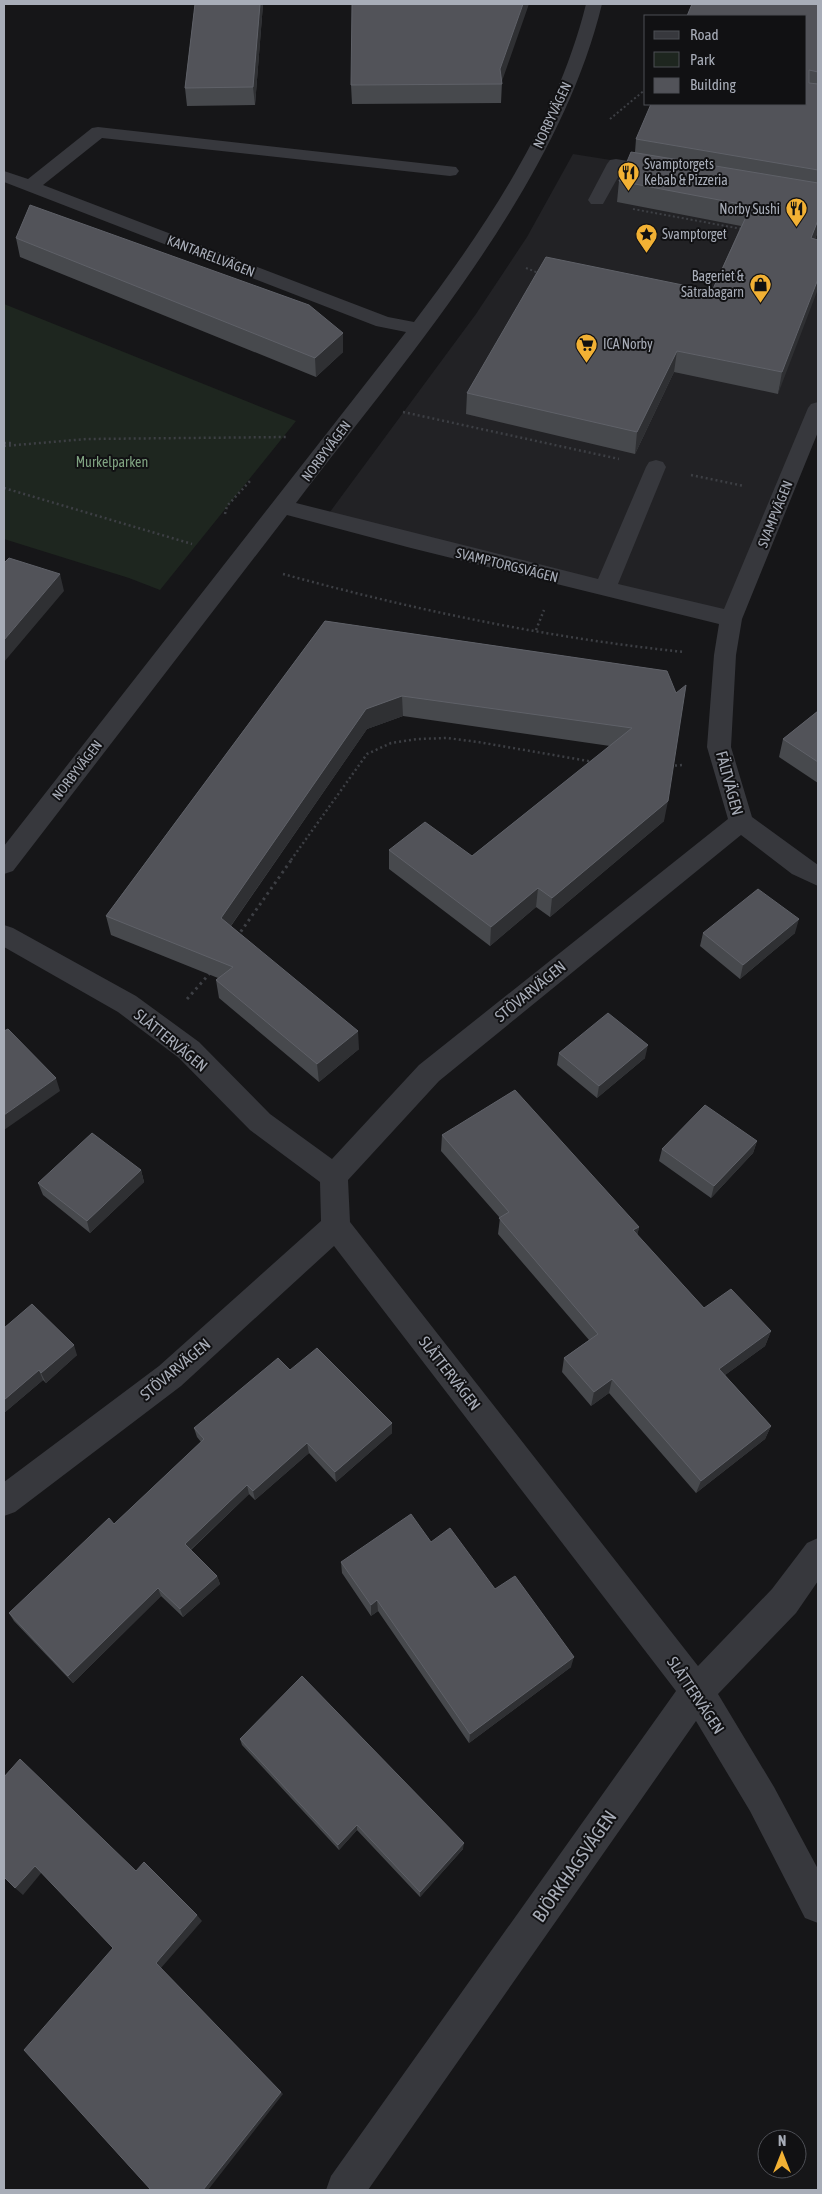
<svg xmlns="http://www.w3.org/2000/svg" width="822" height="2194" font-family="'Asap Condensed',sans-serif">
<style>
.built{fill:#222225}
.green{fill:#1e261f}
.lines{fill:none;stroke-linecap:round;stroke-linejoin:round}
.path-far2{stroke:#3d3f44;stroke-width:2;stroke-dasharray:2 2.5;stroke-linecap:butt}
.path-far1{stroke:#3d3f44;stroke-width:2.5;stroke-dasharray:2 3;stroke-linecap:butt}
.path{stroke:#3d3f44;stroke-width:3;stroke-dasharray:2.5 4;stroke-linecap:butt}
.minor{fill:#37383d;fill-rule:evenodd}
.wall{fill:#47494d}
.shaded-wall{fill:#2f3033}
.building{fill:#525359;stroke:#5f6168}
.labels{text-anchor:middle;dominant-baseline:central;stroke-width:4;stroke-linejoin:round;paint-order:stroke}
.far-street-label{font-size:14px;fill:#a8adb8;stroke:#111113}
.far-poi-label{font-size:14px;fill:#a8adb8;stroke:#111113;text-anchor:start}
.far-park-label{font-size:14px;fill:#7fa381;stroke:#111113}
.street-label{font-size:16px;fill:#a8adb8;stroke:#111113}
.near-street-label{font-size:19px;fill:#a8adb8;stroke:#111113}
</style>
<rect width="100%" height="100%" fill="#161618"/>
<path class="built" d="M573,154l245,39v215l-87,211 -407,-99 152,-206 51,-77z"/>
<path class="green" d="M4,304l292,117 -136,169 -31,-12 -125,-39z"/>
<g class="lines">
<path class="path-far2" d="M610,119l36,-30
M633,209l109,20
M526,268l15,6"/>
<path class="path-far1" d="M403,412l216,47
M4,443h9
M4,446l83,-7 200,-2
M691,475l53,11
M4,488l188,56
M225,514l2,-8 24,-26
M283,574c131,36 266,64 401,78
M536,630l8,-20
M670,766l13,-1
M291,860l76,-106 24,-11 27,-4 29,-1 31,4 116,20"/>
<path class="path" d="M237,937l55,-78
M187,999l24,-27"/>
<path class="minor" d="M586,4h16c-44,182 -195,353 -306,499l302,76 48,-112 3,-5 7,-2 7,2 3,5 -48,117 106,25 84,-201 3,-4 7,-2v30l-76,187 -6,36 -5,92 21,70 66,48v21l-26,-12 -51,-39 -302,246 -91,99 2,42 348,444 74,-77 35,-46 11,-5v43l-22,32 -78,81 56,93 44,82v54l-13,-5 -55,-107 -54,-90 -328,469h-42l5,-14 345,-485 -342,-445 -153,140 -166,126 -11,4v-34l155,-116 162,-145 -1,-39 -70,-52 -71,-72 -61,-46 -114,-65v-22l9,3 123,68 63,46 71,72 62,45 87,-94 309,-246 -21,-72 7,-92 5,-31 -308,-76 -124,-33 -274,356 -9,3v-28l402,-514 -30,-6 -372,-144v-11l24,8 64,-51 6,-1 358,40 3,4 -3,4 -6,1 -348,-38 -59,47 345,132 26,5c72,-95 143,-201 172,-318z
M616,159l47,8 6,1 3,4 -3,4 -6,1 -41,-7 -19,34h-12l-3,-4 19,-36 3,-4z"/>
</g>
<path class="wall" d="M195,4h68l-8,101 -68,1 -2,-18z
M818,4v227l-3,8 -37,155 -104,-22 -39,82 -169,-40 1,-21 245,-102 29,-65 -124,-24 2,-21 16,-29 1,-13 170,-123z
M502,82l-1,21 -149,1 -1,-19z
M16,238l327,114 -27,25 -296,-120z
M325,621l342,50 -3,150 -114,96 -14,-10 -46,39 -101,-77v-19l83,6 138,-110 -207,-30 -36,13 -136,197 128,123 -40,33 -100,-84 -3,-18 2,-2 -107,-43 -5,-19z
M818,711v72l-39,-26 4,-18z
M703,933h92l-55,46 -40,-33z
M559,1053l86,5 -48,40 -40,-33z
M442,1135l197,92 -2,8 67,73 67,23 -6,15 -40,29 46,51 -6,13 -69,54 -87,-100 -18,13 -29,-34 2,-14 25,-18 -91,-106 2,-16 -59,-67z
M757,1141l-4,12 -42,45 -52,-37 3,-12z
M141,1170l3,12 -54,51 -47,-38 -5,-12z
M4,1328l73,27 -31,28 -3,-3 -39,33z
M290,1370l102,53v10l-56,49 -27,-29 -54,47 -6,-6 -58,56 26,26 3,8 -37,33 -22,-21 -88,87 -59,-62 -5,-8 105,-89 87,-82 -4,-5 -3,-9z
M431,1542l64,47 76,78 -102,76 -91,-132 -7,5 -29,-43 -1,-11z
M240,1739l223,110 -43,48 -63,-67 -18,20 -97,-105z"/>
<path class="shaded-wall" d="M260,4h3l-8,101 -2,-18z
M523,4h6l-28,80 -1,-15z
M818,220v11l-11,29 4,-22z
M818,279v10l-40,105 4,-22z
M343,333v19l-27,25 -1,-19z
M677,351l-3,21 -39,82 2,-22z
M60,574l4,17 -60,71v-22z
M402,696l1,20 -36,13 -144,208 -2,-19 145,-209z
M668,801l-4,20 -114,96 2,-19z
M538,888l-2,19 -46,39 1,-19z
M799,919l-4,14 -55,46 3,-14z
M358,1031l1,18 -40,33 -2,-18z
M648,1045l-3,13 -48,40 2,-12z
M56,1078l4,13 -56,39v-15z
M757,1141l-4,12 -42,45 3,-12z
M141,1170l3,12 -54,51 -3,-12z
M639,1227l-3,15 -3,-12z
M771,1331l-6,15 -51,37 5,-14z
M74,1345l3,10 -31,28 -5,-10z
M39,1370l4,10 -39,33v-13z
M612,1379l-3,14 -18,13 3,-14z
M392,1423v10l-56,49 -1,-10z
M771,1426l-6,13 -69,54 5,-12z
M307,1443l2,10 -54,47 -2,-9z
M247,1485l2,9 -61,58 -3,-8z
M217,1576l3,8 -37,33 -3,-8z
M158,1588l3,8 -88,87 -5,-7z
M377,1600l1,11 -7,5v-11z
M574,1657l-3,10 -102,76 1,-9z
M357,1825v5l-18,20 -1,-5z
M464,1843l-1,6 -43,48v-5z
M35,1866l7,6 -19,23 -8,-7z
M197,1915l5,6 -41,47 122,126 -75,96h-5l-47,-227z"/>
<path class="building" d="M195,4h65l-7,83 -68,1z
M352,4h171l-23,65 2,15 -151,1z
M692,4h126v68l-9,-2v13l9,1v86l-182,-31 15,-35h155v-88h-119z
M631,152l187,31v37l-7,18 7,2v39l-36,93 -105,-21 -40,81 -170,-39 79,-136 166,34 39,-85 -132,-25z
M30,205l279,100 34,28 -28,25 -299,-120z
M9,558l51,16 -56,66v-77z
M325,621l342,50 9,22 10,-8 -18,116 -116,97 -14,-10 -47,39 -102,-77 36,-28 47,34 160,-128 -230,-32 -36,13 -145,209 137,113 -41,33 -101,-84 17,-13 -127,-51z
M818,711v51l-35,-23z
M758,889l41,30 -56,46 -40,-32z
M608,1013l40,32 -49,41 -40,-33z
M8,1029l48,49 -52,37v-84z
M515,1090l124,137 -6,3 71,78 27,-19 40,42 -52,38 52,57 -70,55 -89,-102 -18,13 -30,-34 34,-24 -99,-116 10,-6 -67,-77z
M705,1105l52,36 -43,45 -52,-37z
M92,1133l49,37 -54,51 -49,-38z
M32,1304l42,41 -33,28 -2,-3 -35,30v-72z
M317,1348l75,75 -57,49 -28,-29 -54,48 -6,-6 -62,59 32,32 -37,33 -22,-21 -90,88 -59,-63 100,-95 5,6 90,-85 -10,-11 84,-70 12,12z
M411,1514l20,28 19,-14 45,61 20,-13 59,81 -104,77 -93,-134 -6,5 -30,-43z
M302,1676l162,167 -44,49 -63,-67 -19,20 -98,-106z
M20,1759l116,112 8,-9 53,53 -41,48 125,129 -78,98h-52l-127,-140 89,-102 -78,-82 -20,22 -11,-11v-100z"/>
<defs>
<symbol id="restaurant-pin" viewBox="-11 -11 22 30"><path d="M0 17L-7.5 6A9.5 9.5 0 1 1 7.5 6Z" fill="#f2b134" stroke="#111113"/><path d="M-5-6h1v4h1v-4h1v4h1v-4h1v5L-1.5 .5V6h-2V.5L-5-1ZM5-6V6H3V1.5H1.5Q1.5-4 5-6Z" fill="#111"/></symbol>
<symbol id="sight-pin" viewBox="-11 -11 22 30"><path d="M0 17L-7.5 6A9.5 9.5 0 1 1 7.5 6Z" fill="#f2b134" stroke="#111113"/><path d="M0-6L1.8-2.2L6-1.7L2.9 1.2L3.7 5.4L0 3.3L-3.7 5.4L-2.9 1.2L-6-1.7L-1.8-2.2Z" fill="#111"/></symbol>
<symbol id="shop-pin" viewBox="-11 -11 22 30"><path d="M0 17L-7.5 6A9.5 9.5 0 1 1 7.5 6Z" fill="#f2b134" stroke="#111113"/><path d="M-5-2.5h2.3a2.7 3.5 0 0 1 5.4 0H5L5.5 6h-11ZM-1.5-2.5h3a1.5 2.3 0 0 0-3 0Z" fill="#111"/></symbol>
<symbol id="supermarket-pin" viewBox="-11 -11 22 30"><path d="M0 17L-7.5 6A9.5 9.5 0 1 1 7.5 6Z" fill="#f2b134" stroke="#111113"/><path d="M-6-5.5h2.5l.6 2H6L4.5 2H-2.5L-4.4-4H-6ZM-1.5 3.2a1.3 1.3 0 1 0 .1 0ZM3 3.2a1.3 1.3 0 1 0 .1 0Z" fill="#111"/></symbol>
</defs>
<g fill-rule="evenodd">
<use href="#restaurant-pin" x="616" y="160" width="25" height="34"/>
<use href="#restaurant-pin" x="784" y="196" width="25" height="34"/>
<use href="#sight-pin" x="634" y="222" width="25" height="34"/>
<use href="#shop-pin" x="748" y="272" width="25" height="34"/>
<use href="#supermarket-pin" x="574" y="332" width="25" height="34"/>
</g>
<g class="labels">
<g class="far-street-label">
<text transform="translate(552 115) rotate(-65)">NORBYVÄGEN</text>
<text transform="translate(211 256) rotate(21)">KANTARELLVÄGEN</text>
<text transform="translate(326 451) rotate(-53)">NORBYVÄGEN</text>
<text transform="translate(775 514) rotate(-68)">SVAMPVÄGEN</text>
<text transform="translate(507 565) rotate(14)">SVAMPTORGSVÄGEN</text>
<text transform="translate(77 770) rotate(-52)">NORBYVÄGEN</text>
</g>
<g class="far-poi-label">
<text x="644" y="164">Svamptorgets<tspan x="644" dy="16">Kebab &amp; Pizzeria</tspan></text>
<text x="780" y="209" text-anchor="end">Norby Sushi</text>
<text x="662" y="234">Svamptorget</text>
<text x="744" y="276" text-anchor="end">Bageriet &amp;<tspan x="744" dy="16">Sätrabagarn</tspan></text>
<text x="603" y="344">ICA Norby</text>
</g>
<g class="far-park-label">
<text x="112" y="462">Murkelparken</text>
</g>
<g class="street-label">
<text transform="translate(730 783) rotate(75)">FÄLTVÄGEN</text>
<text transform="translate(530 991) rotate(-39)">STÖVARVÄGEN</text>
<text transform="translate(171 1040) rotate(39)">SLÅTTERVÄGEN</text>
<text transform="translate(175 1369) rotate(-40)">STÖVARVÄGEN</text>
<text transform="translate(450 1373) rotate(52)">SLÅTTERVÄGEN</text>
<text transform="translate(696 1695) rotate(56)">SLÅTTERVÄGEN</text>
</g>
<g class="near-street-label">
<text transform="translate(574 1866) rotate(-55)">BJÖRKHAGSVÄGEN</text>
</g>
</g>
<rect width="822" height="2194" fill="none" stroke="#a8adb8" stroke-width="10"/>
<rect x="644" y="15" width="162" height="90" fill="#111113" stroke="#4d4f55"/>
<rect x="654" y="31" width="25" height="8" fill="#37383d" stroke="#4d4f55"/>
<text x="690" y="40" font-size="15" fill="#a8adb8">Road</text>
<rect x="654" y="52" width="25" height="15" fill="#1e261f" stroke="#4d4f55"/>
<text x="690" y="65" font-size="15" fill="#a8adb8">Park</text>
<rect x="654" y="78" width="25" height="15" fill="#525359" stroke="#4d4f55"/>
<text x="690" y="90" font-size="15" fill="#a8adb8">Building</text>
<g transform="translate(782 2154)"><circle r="24" fill="#111113" stroke="#4d4f55"/>
<path d="M0-4L9 19L0 12L-9 19Z" fill="#f2b134"/>
<text y="-8" font-size="14" font-weight="bold" text-anchor="middle" fill="#a8adb8">N</text>
</g>
</svg>
